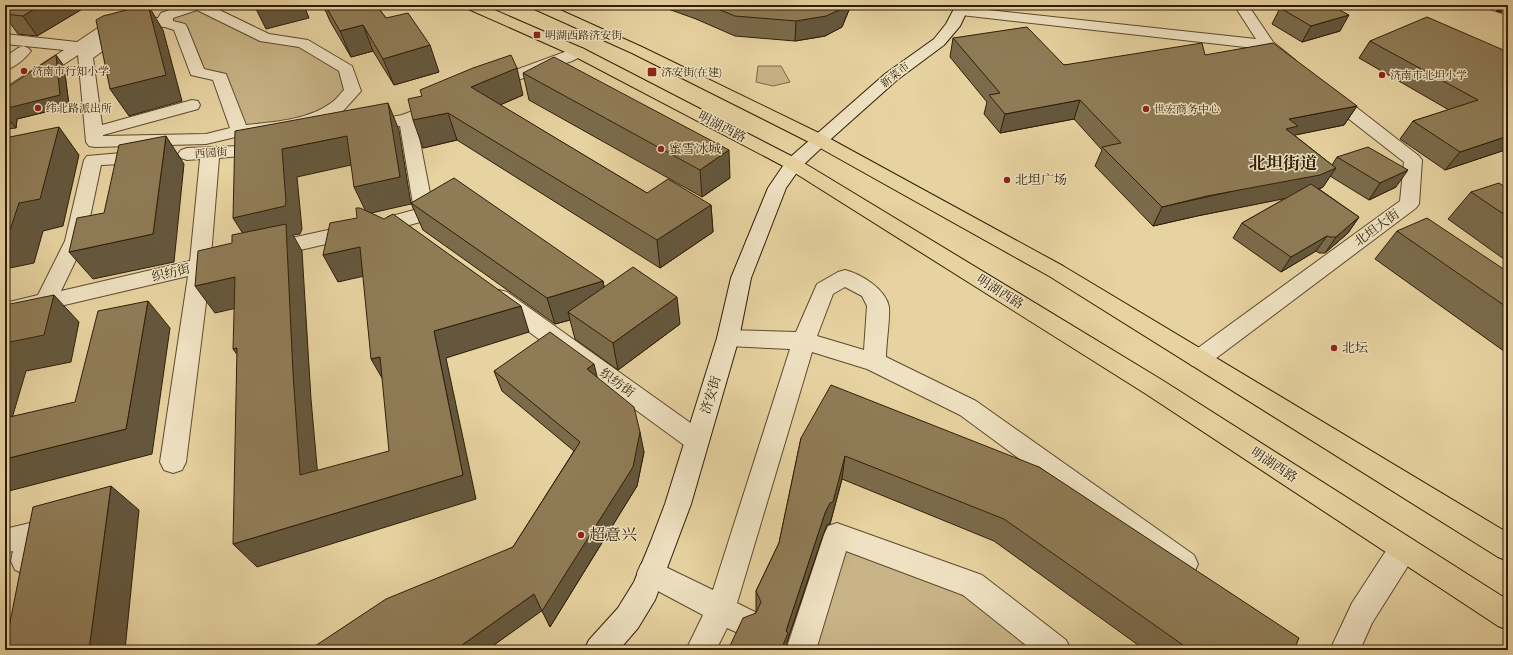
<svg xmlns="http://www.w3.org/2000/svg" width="1513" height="655" font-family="'IM FELL Double Pica','Noto Serif SC',serif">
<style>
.green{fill:#c8b487;stroke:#7c6846}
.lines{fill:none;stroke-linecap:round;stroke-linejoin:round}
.minor-casing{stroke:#5d4a2d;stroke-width:2}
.secondary-casing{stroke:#2f1d06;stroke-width:2}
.primary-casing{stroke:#2f1d06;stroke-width:2}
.minor{fill:#efe2c2;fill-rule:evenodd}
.secondary{fill:#efe2c2;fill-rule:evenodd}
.primary{fill:#e7d3a1;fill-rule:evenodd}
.rail-casing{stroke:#2f1d06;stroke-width:3}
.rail{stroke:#efe2c2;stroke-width:2;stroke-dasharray:6;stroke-linecap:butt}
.wall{fill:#7b6b4b;stroke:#2f1d06}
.shaded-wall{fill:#64573d;stroke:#2f1d06}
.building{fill:#8f7c57;stroke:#2f1d06}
.poi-dot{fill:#8f2418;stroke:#efe2c2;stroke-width:1.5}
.labels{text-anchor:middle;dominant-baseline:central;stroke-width:3;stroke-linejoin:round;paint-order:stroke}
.far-poi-label{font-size:11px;fill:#2f1d06;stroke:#efe2c2;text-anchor:start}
.far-street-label{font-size:11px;fill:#2f1d06;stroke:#efe2c2}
.street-label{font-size:13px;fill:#2f1d06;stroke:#efe2c2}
.poi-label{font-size:13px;fill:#2f1d06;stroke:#efe2c2;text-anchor:start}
.near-poi-label{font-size:16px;fill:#2f1d06;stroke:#efe2c2;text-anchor:start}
.district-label{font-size:17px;font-weight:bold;fill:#2f1d06;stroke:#efe2c2}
</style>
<rect width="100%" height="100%" fill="#e7d3a1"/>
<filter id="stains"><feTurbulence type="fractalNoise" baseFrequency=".005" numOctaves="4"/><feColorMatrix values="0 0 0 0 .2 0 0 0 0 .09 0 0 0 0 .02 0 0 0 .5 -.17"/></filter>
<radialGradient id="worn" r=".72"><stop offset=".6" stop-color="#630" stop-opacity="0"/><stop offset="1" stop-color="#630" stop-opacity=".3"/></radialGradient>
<path class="green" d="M198,5l67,33 38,5 43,26 7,22 -36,26 -77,14 -20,-54 -23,-5 -17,-45 -14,-11z
M758,66h23l9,16 -17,4 -17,-4z
M837,535l135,50 84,65h-255z"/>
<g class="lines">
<defs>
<path id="minor" d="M132,5h16l-14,12 24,1 3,-5 23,-8h25l60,29 39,6 44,26 9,25 -18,20 -20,10 -44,11 -39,4 -34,8 -111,3 -6,-1 -3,-4 -8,-87 -67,44 -6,1v-12l59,-38 -59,-6v-10l72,8zM197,10l63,31 39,6 40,24 5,19c-4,4 -8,10 -13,13 -23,17 -57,19 -85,22l-20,-51 -22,-5 -17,-42 -2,-3 -12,-3v-3zM134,26l31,1 9,3 17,45 22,5 17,48 -24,6 -103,2v-1l95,-26 2,-4 -2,-4 -6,-1 -90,25 -9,-67 39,-28z
M1234,5h14l25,37 22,18 2,3 -2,3c-13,4 -23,-9 -32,-17l-302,-34 -5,-1 -2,-3 2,-3 5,-1 295,32z
M23,46l5,2 3,3c-6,8 -17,17 -26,19v-13l13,-9z
M578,47l6,2 2,3 -2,3 -12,6 -77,27 -6,2 -6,-2 -2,-3 2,-3z
M1328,89l6,1 85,66 3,4 -3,44 -3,4 -209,157 -8,3 -8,-3 -3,-6 3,-6 209,-152 4,-39 -82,-64 -2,-4 2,-4z
M439,101l6,1 2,4 -2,4 -29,11 18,93 -3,5 -36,10 -7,-2 -3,-5 3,-5 26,-7 -14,-84 -33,6 -6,-1 -3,-4 3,-4 41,-8z
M264,141l6,1 3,4 -3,4 -30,6 -21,2 -8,98 15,-3 7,2 3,5 -3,5 -23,6 -24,191 -4,8 -9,3 -9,-3 -4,-8 28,-186 -183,43v-16l33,-8 27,-54 19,-81 3,-4 58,-5 6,2 3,4 -3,4 -6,2 -44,2 -16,76 -24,50 129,-30 10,-102 -13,1 -6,-2 -3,-4 3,-4 6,-2 53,-2z
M355,224l7,2 3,5 -3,5 -93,21 -7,-2 -3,-5 3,-5 7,-2z
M845,270c16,4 41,19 44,37 1,12 -3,37 -3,50l90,44 218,154 4,9 -4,9 -10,4 -10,-4 -214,-158 -93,-46 -55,-17 -75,251 18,9 4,10 -4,10 -10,4 -18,-8 -11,22h-30l17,-35 -62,-33 -4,-9 4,-9 10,-4 62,30 77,-241 -62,-3 -8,-2 -3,-6 3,-6 8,-2 68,2 21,-48 21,-12zM845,287l17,9 5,10 -3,44 -47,-14 16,-42z
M499,290l8,2 199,142 3,7 -3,7 -9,3 -9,-3 -197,-144 -3,-6 3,-6z
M30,523l9,3 4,9 -4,26 -4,9 -10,4 -10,-4 -4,-9 2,-10 -8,2v-24z
M837,523l145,52 84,65 5,10h-39l-69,-55 -117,-44 -30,99h-30l38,-115 4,-9z
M1403,536l10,4 4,9 -4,9 -41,65 -12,27h-30l22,-47 41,-63z"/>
<path id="secondary" d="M956,5h14l-10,21 -16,19 -47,35 -65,58 -32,30 -14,20 -35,90 -12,60 -48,166 -36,96 -17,28 -19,22h-35l5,-10 29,-32 16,-26 17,-41 14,-37 52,-166 14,-60 37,-90 19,-28 98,-86 49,-35 12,-15z"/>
<path id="primary" d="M464,5h19l101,44 215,111 363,220 346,220v30l-10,-4 -352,-232 -359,-226 -215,-113 -106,-47z
M530,5h19l93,42 183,89 238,130 445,267v28l-10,-4 -449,-281 -236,-132 -181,-91 -100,-45z"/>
</defs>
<use href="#minor" class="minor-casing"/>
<use href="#secondary" class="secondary-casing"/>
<use href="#primary" class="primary-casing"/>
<use href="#minor" class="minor"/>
<use href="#secondary" class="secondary"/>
<use href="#primary" class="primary"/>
<defs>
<path id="rail" d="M1479,5l29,9"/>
</defs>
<use href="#rail" class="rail-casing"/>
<use href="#rail" class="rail"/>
</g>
<path class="wall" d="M5,5h84l-52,31 -19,-2 -13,-18z
M323,5h53l10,13 53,54 -45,13 -21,-34 -22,6 -21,-36z
M657,5h194l-9,22 -17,9 -30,5 -60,-5 -39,-17z
M1280,8l60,23 -38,11 -30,-18z
M953,38l111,27 141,-10 152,51 -13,19 -50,10 38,30 5,-8 59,30 -27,13 -39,-24 -7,11 -4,2 40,28 -11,16 -23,20h-6l-3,-2 -35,21 -48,-34 9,-15 44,-25 -89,18 -44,10 -58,-60 7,-16 -28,-31 -74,14 -16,-19 3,-12 -37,-45z
M1370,41l138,11v97l-63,21 -45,-31 13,-18 36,-11 -90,-52z
M64,66l5,40 -52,13 -1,9 -11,1v-40z
M523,73l207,105 -28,19 -173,-97z
M523,95l-23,10 147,88 64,12 2,27 -53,36 -203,-128 -34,8 -1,-52z
M1508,189v73l-60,-43 23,-27z
M411,203l192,78 1,6 76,37 -62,46 -43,-31 -5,-19 -15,4 -132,-94z
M1397,231l111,41v82l-133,-95z
M494,371l103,6 47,75 -7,34 -87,141 -8,-17 -55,40h-178l204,-103 61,-96 -72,-60z
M801,438l238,29 255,183h-149l-151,-109 -152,-62 -12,45 -3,1 -4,10 -36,107 -31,-29v-22l23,-48z"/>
<path class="shaded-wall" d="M41,5h48l-52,31 -14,-20z
M148,5l15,25 19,71 -53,15 -19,-27z
M254,5h50l5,13 -43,11z
M845,5h6l-9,22 -17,9 -30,5 1,-20z
M1349,15l-9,16 -38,11 9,-16z
M363,25l10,26 -22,6 -11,-26z
M430,45l9,27 -45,13 -11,-26z
M56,55l8,11 5,40 -52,13 -1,9 -10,-11 2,-9z
M517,68l6,27 -44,19 -8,-27z
M1080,100l-6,19 -74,14 5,-19z
M388,103l11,27 12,74 -44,10 -13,-27z
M1357,106l-13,19 -63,13 8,-19z
M448,113l9,27 -34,8 -10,-28z
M59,127l20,28 -16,71 -20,5 -9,32 -29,6v-33l14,-33z
M166,136l18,28 -10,98 -81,17 -24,-27 84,-18z
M347,136l13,27 -63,14 5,52 -2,5 -7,1 9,16 9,148 9,101 -20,-25 -50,-230 -17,-27 49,-69z
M1508,136v13l-63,21 15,-18z
M729,150l1,28 -28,19 -2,-27z
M1336,168l-13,19 -15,7 -111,22 -44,10 9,-19z
M1408,170l-12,17 -27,13 11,-17z
M711,205l2,27 -53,36 -3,-28z
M1359,217l-11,16 -23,20 11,-16z
M1327,236l-11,15 -35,21 10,-15z
M360,247l13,27 -35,8 -15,-27z
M235,277l19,27 -39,9 -20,-27z
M603,281l5,27 -40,4 2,8 -15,4 -8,-26z
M54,295l25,27 -8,40 -45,9 -21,71v-99z
M677,297l3,27 -62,46 -5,-27z
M148,301l22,27 -18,126 -147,38v-33l121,-30z
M521,306l8,26 -83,26 30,141 -219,68 -24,-23 230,-69 -29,-144z
M237,348l16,28 -20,-27z
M380,357l6,28 -15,-26z
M594,364l5,20 -12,-15z
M640,432l4,20 -7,34 -87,141 -8,-16z
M845,456l-3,23 -12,45 -3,1 -4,10 -36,107 -1,8h-5l5,-19 39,-118z
M111,486l28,24 -14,140h-36z
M534,594l9,16 -56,40h-32z"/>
<path class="building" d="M5,5h36l-18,11 -18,-2z
M146,5h2l18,70 -56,14 -14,-69 7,-4z
M325,5h51l10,13 22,-5 22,32 -47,14 -20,-34 -23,6z
M708,5h137l-1,3 -18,8 -30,5 -61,-5z
M1292,5h38l19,10 -38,11 -31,-18z
M1427,17l81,35v84l-48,16 -47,-31 65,-21 -108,-59z
M1027,27l37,38 138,-22 3,12 68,-12 84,63 -68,13 9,7 -12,3 50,39 -16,7 -113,21 -45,11 -60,-60 19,-4 -41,-43 -75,14 -16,-19 11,-2 -47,-55z
M56,55l4,40 -52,13 -2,9h-1v-28z
M511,55l6,13 -46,19 176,106 21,-14 43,26 -54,35 -209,-127 -35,7 -5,-21 14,-3 -2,-6 53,-22z
M554,57l175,93 -29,20 -177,-97z
M388,103l12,74 -46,10 -7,-51 -65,13 4,53 -1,4 -52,12 2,-87z
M59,127l-19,72 -21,4 -11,33h-3v-98z
M166,136l-13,98 -84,18 8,-34 27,-5 15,-68z
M1368,147l40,23 -28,13 -43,-26z
M454,178l149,103 -56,17 -136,-95z
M1499,183l9,6v28l-37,-25z
M1311,184l48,33 -23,20h-6l-3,-1 -36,21 -49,-34z
M356,208h4l24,11 9,-5 128,92 -87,25 29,144 -230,69 4,-196 -4,1 2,-72 -40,9 3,-35 34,-8v-8l54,-11 7,149 7,102 89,-24 -9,-94 -9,2 -11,-112 -37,8 7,-32 27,-5z
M1427,218l81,54v36l-111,-77z
M633,267l44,30 -64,46 -45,-31z
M54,295l-10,40 -39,8v-38z
M148,301l-22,128 -121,30v-41l70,-16 23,-91z
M550,332l44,32 -7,5 47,38 6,25 -7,35 -91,144 -8,-17 -79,56h-146l77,-51 127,-52 67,-105 -86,-71z
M831,385l208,82 260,171 -5,12h-104l-186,-131 -159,-63 -12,46 -3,1 -5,10 -39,118 2,2 -7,17h-53l15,-32 13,-5 5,-11 -5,-11 23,-48 22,-105z
M111,486l-22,164h-84v-3l28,-140z"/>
<g class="poi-dot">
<rect x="533" y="31" width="8" height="8" rx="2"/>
<circle cx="24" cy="71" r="4"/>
<rect x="647" y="67" width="10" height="10" rx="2"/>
<circle cx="1382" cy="75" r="4"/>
<circle cx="38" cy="108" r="4"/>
<circle cx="1146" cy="109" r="4"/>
<circle cx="661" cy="149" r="4"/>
<circle cx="1007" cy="180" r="4"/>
<circle cx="1334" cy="348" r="4"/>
<circle cx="581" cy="535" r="4"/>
</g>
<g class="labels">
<g class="far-poi-label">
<text x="545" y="35">明湖西路济安街</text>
<text x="32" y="71">济南市行知小学</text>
<text x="661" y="72">济安街(在建)</text>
<text x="1390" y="75">济南市北坦小学</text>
<text x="46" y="108">纬北路派出所</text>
<text x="1154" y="109">世宏商务中心</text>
</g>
<g class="far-street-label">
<text transform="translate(895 75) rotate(-38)">新菜市</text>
<text transform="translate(211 153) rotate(-4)">西园街</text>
</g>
<g class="street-label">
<text transform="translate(722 127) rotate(27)">明湖西路</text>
<text transform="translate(1377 228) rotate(-36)">北坦大街</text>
<text transform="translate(171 273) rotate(-14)">织纺街</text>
<text transform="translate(1000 292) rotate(32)">明湖西路</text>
<text transform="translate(617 383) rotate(36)">织纺街</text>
<text transform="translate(711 395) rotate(-73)">济安街</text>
<text transform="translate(1274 465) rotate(33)">明湖西路</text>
</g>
<g class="poi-label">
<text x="669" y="149">蜜雪冰城</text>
<text x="1015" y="180">北坦广场</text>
<text x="1342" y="348">北坛</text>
</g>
<g class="near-poi-label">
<text x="589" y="535">超意兴</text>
</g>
<g class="district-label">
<text x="1283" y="163">北坦街道</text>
</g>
</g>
<rect width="1513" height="655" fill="none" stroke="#e7d3a1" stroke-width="20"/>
<rect x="6" y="6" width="1501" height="643" fill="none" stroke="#2f1d06" stroke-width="2"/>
<rect x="10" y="10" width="1493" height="635" fill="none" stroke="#2f1d06"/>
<rect width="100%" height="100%" filter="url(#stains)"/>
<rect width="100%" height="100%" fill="url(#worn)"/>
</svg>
